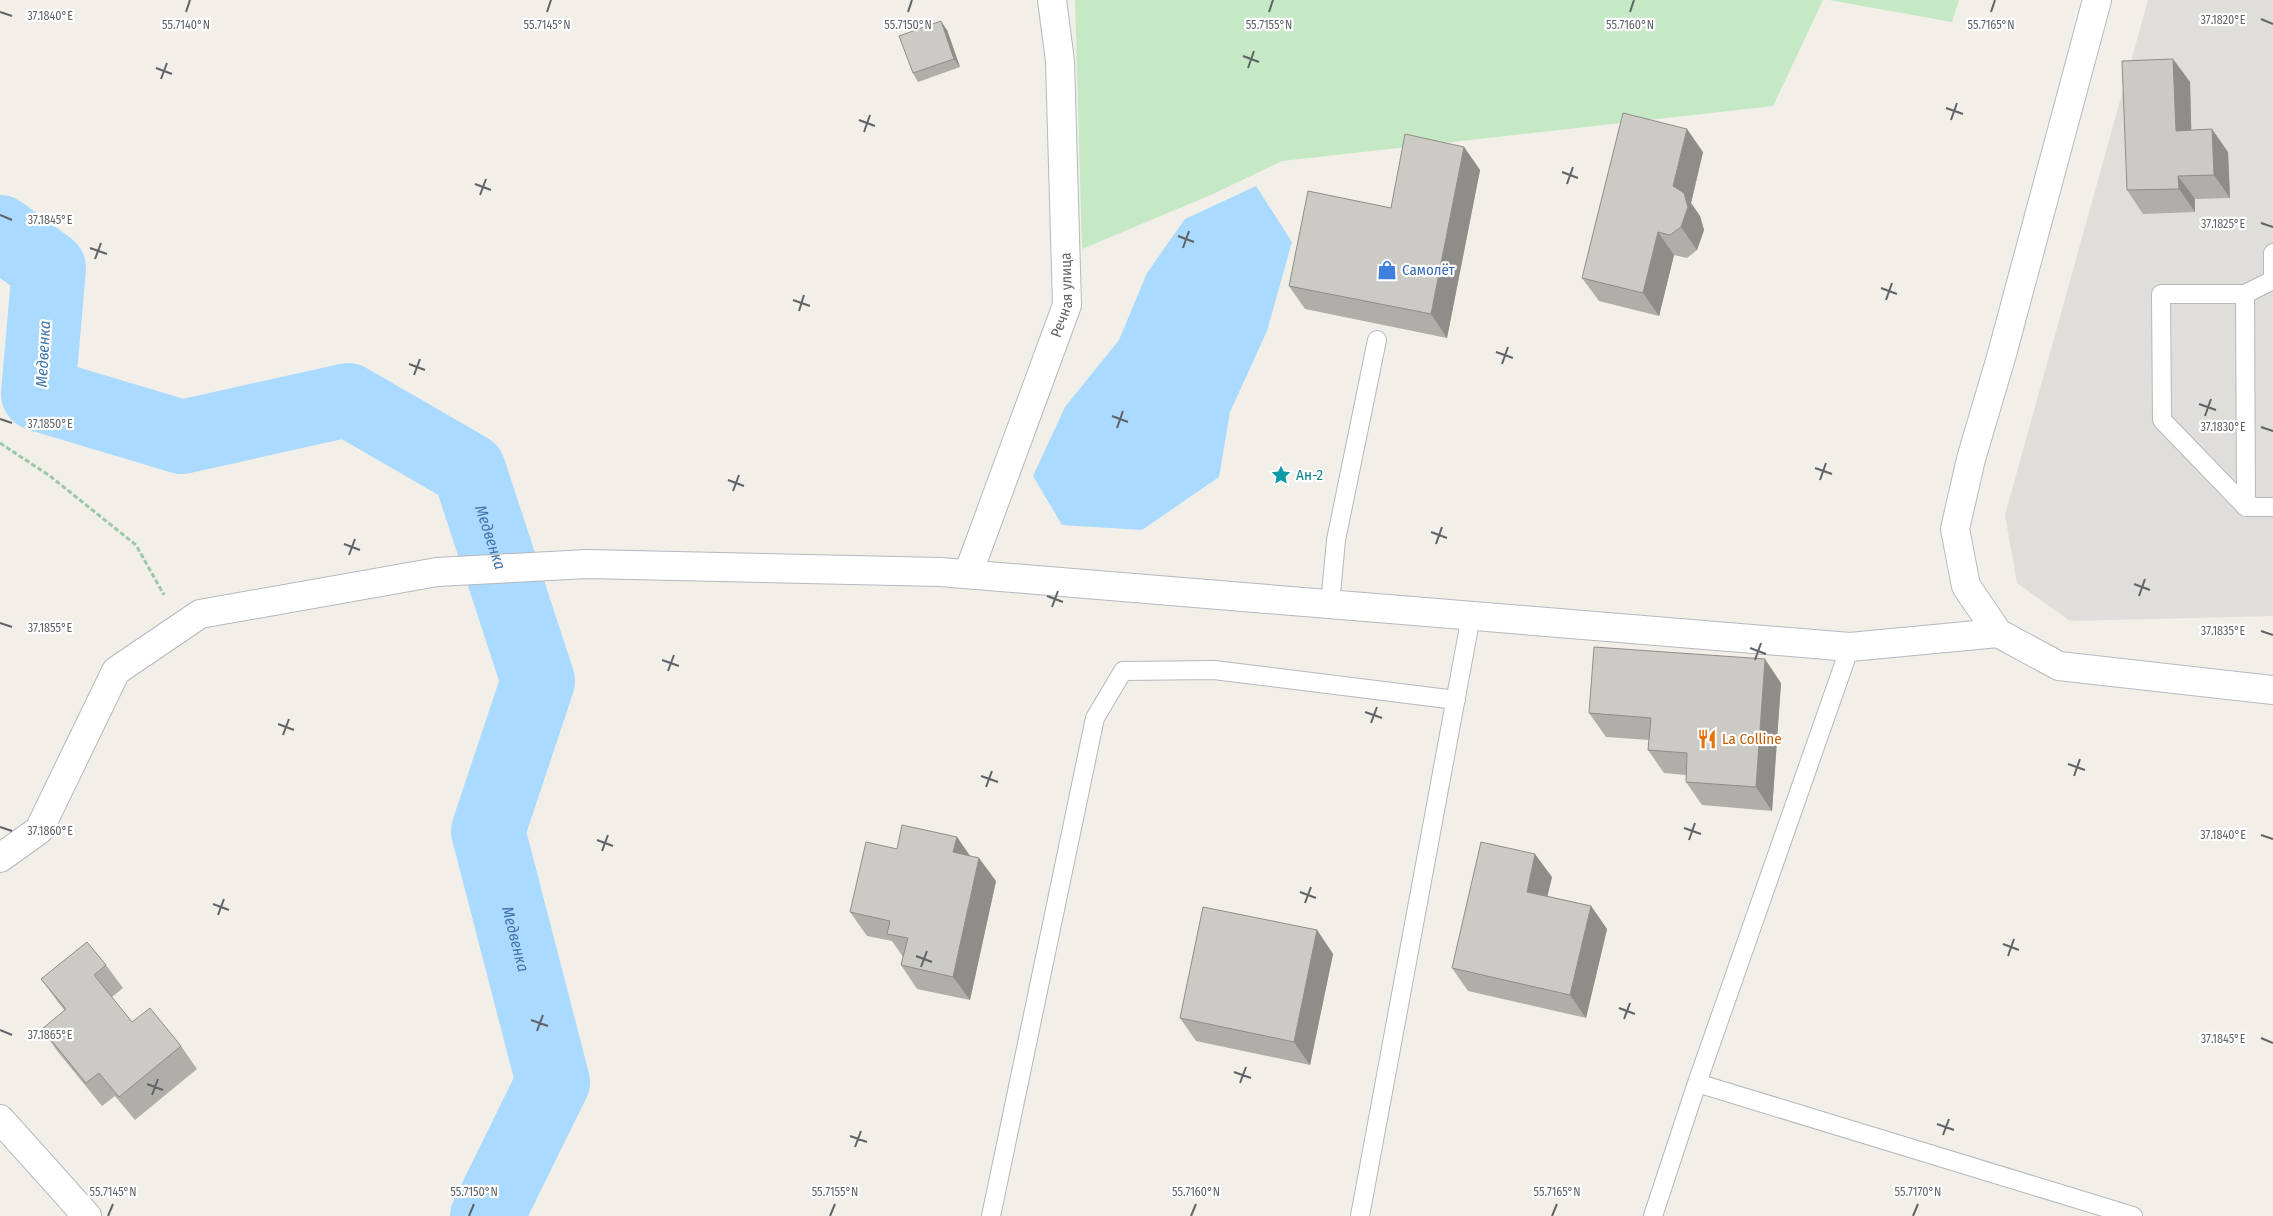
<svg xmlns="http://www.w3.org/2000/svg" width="2273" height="1216" font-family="'Fira Sans Condensed',sans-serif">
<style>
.industrial{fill:#e0deda}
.green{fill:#c5e8c5}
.water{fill:#aadaff}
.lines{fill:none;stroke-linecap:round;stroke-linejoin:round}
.river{stroke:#aadaff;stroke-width:74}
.lane-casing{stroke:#b5b8bc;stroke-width:20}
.street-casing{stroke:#b5b8bc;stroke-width:30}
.secondary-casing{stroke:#b6babf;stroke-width:30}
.path{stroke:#9cc7a9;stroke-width:3;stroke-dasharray:5 2.5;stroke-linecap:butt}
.lane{stroke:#fff;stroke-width:18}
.street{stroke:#fff;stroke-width:28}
.secondary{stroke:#fff;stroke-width:28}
.wall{fill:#afaea9}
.shaded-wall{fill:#8f8d8a}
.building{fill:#cccac5;stroke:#8f8d8a}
.ticks{fill:none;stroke:#5f6368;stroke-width:2}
.labels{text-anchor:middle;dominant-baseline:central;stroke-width:4.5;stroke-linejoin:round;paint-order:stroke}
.shop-label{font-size:15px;fill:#366cbe;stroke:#fff;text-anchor:start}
.street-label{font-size:15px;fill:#5f6368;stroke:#fff}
.culture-label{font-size:15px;fill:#0d838f;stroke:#fff;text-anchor:start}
.food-label{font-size:15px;fill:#c56008;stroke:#fff;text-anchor:start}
.water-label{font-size:16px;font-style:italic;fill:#4174aa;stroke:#fff}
.ticks-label{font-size:12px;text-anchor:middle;fill:#5f6368;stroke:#fff;stroke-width:4.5;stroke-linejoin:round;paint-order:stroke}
</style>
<rect width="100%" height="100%" fill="#f1efe8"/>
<path class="industrial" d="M2148,0h125v616l-203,5 -53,-38 -12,-68z"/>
<path class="green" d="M1075,0h748l-50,106 -491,55 -69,33 -131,55z
M1829,0h130l-7,22z"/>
<path class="water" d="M1256,186l36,56 -25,89 -37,81 -11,65 -77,53 -80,-5 -29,-49 32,-69 54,-67 28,-67 38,-54z"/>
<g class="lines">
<path class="river" id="s1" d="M0,232l49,36 -11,126 144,43 166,-37 121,70 69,211 -50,150 65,251 -66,134"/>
<defs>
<path id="lane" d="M2273,253v27l-28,14h-84l1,126 84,87h27
M2245,294l1,213
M1330,604l6,-64 41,-200
M1850,647l-153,436 436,133
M991,1216l104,-498 28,-47 91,-1 242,30
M1360,1216l111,-600
M1653,1216l44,-133"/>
<g id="street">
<path id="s2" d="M968,574l99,-269 -7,-244 -8,-61"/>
<path d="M0,858l39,-28 77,-159 84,-57 237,-42 150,-8 353,8 910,75 148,-14"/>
<path d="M0,1119l87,97"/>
</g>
<path id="secondary" d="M2097,0l-95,354 -31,105 -16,70 11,57 32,47 61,33 214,24"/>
</defs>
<use href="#lane" class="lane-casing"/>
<use href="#street" class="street-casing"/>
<use href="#secondary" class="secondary-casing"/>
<path class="path" d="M0,443l50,33 86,69 28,50"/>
<use href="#lane" class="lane"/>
<use href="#street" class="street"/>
<use href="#secondary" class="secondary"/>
</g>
<path class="wall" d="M947,30l13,37 -42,15 -5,-9z
M2173,59l17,23 1,48 37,22 2,46 -35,1v13l-52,2 -16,-24z
M1464,147l16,23 -33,168 -142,-29 -16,-23 102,-78z
M1703,152l-12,51 9,13 4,14 -7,20 -10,8 -13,-3 -15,61 -60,-15 -17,-23z
M1781,683l-9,128 -70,-6 -16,-23v-7l-22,-2 -16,-23 1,-10 -43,-3 -17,-24z
M957,837l12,19 27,25 -26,119 -53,-11 -16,-24 2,-8 -11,-16 -25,-5 -17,-24 47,-63z
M1552,877l-5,19 44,10 16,23 -21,89 -118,-27 -16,-23z
M1317,930l16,24 -23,111 -114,-24 -16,-23z
M106,965l17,23 -11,9 20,25 49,24 16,23 -62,51 -20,-24 -13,10 -44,-54 -16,-23 23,-18 -7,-9 -17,-23z"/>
<path class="shaded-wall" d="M941,21l6,9 13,37 -6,-8z
M2173,59l17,23 2,72 -16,-23z
M1687,129l16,23 -12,51 9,13 4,14 -7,20 -16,-23 -8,-41z
M2212,129l16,23 2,46 -16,-23z
M1464,147l16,23 -33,168 -16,-24z
M2178,176l17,23v13l-16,-23z
M1658,232l16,23 -15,61 -16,-23z
M1765,659l16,24 -9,128 -16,-24z
M957,837l16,23 -20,-8z
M1535,854l17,23 -9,38 -16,-23z
M979,858l17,23 -26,119 -17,-23z
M1591,906l16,23 -21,89 -16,-23z
M1317,930l16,24 -23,111 -16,-23z"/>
<path class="building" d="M941,21l13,38 -41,14 -14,-37z
M2173,59l3,72 36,-2 2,46 -36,1 1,13 -52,1 -5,-129z
M1623,113l64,16 -14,57 11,7 4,14 -7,20 -11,8 -12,-3 -15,61 -61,-15z
M1405,134l59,13 -33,167 -142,-28 19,-95 83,17z
M1594,647l171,12 -9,128 -70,-5 1,-29 -39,-3 3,-32 -62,-5z
M902,825l55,12 -4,15 26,6 -26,119 -52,-12 7,-27 -21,-4 3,-13 -40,-9 16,-70 31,7z
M1481,842l54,12 -8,38 64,14 -21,89 -118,-27z
M1203,907l114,23 -23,112 -114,-24z
M87,942l19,23 -12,10 38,47 18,-14 31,38 -62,51 -20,-24 -13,10 -44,-54 24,-20 -25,-30z"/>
<path class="ticks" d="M0,12l12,4M186,12l4,-12M547,12l4,-12M908,12l4,-12M1269,12l4,-12M1630,12l4,-12M1991,12l4,-12M2261,19l12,5M1243,56l16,6M156,68l16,6M1248,68l6,-17M161,79l6,-16M1946,108l17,6M859,120l16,6M1951,120l6,-17M864,132l6,-17M1562,172l16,6M475,184l16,6M1567,184l6,-17M480,195l6,-16M0,215l12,5M2261,223l12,4M1178,236l16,6M90,248l17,6M1183,248l6,-17M95,259l6,-16M1881,288l16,6M793,300l17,6M1886,300l6,-17M799,311l5,-16M1496,352l17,6M409,364l16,6M1502,364l6,-17M414,375l6,-16M2199,404l17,6M1112,416l16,6M2205,416l6,-17M0,419l12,4M2261,427l12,4M1117,428l6,-17M1815,468l17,6M728,480l16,6M1820,480l6,-17M733,491l6,-16M1431,532l16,6M344,544l16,6M1436,544l6,-17M349,555l6,-16M2134,584l16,6M1047,596l16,6M2139,596l6,-17M1052,607l6,-16M0,623l12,4M2261,631l12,4M1750,648l16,6M662,660l17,6M1755,660l6,-17M668,671l6,-16M1365,712l17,6M1371,723l6,-16M278,724l16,6M283,735l6,-16M2068,764l17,6M981,776l17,6M2074,776l6,-17M986,787l6,-16M0,827l12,4M1684,828l17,6M2261,835l12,4M597,840l16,6M1689,840l6,-17M602,851l6,-16M1300,892l16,6M1305,903l6,-16M213,904l16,6M218,915l6,-16M2003,944l16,6M916,956l16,6M2008,956l6,-17M921,967l6,-16M1619,1008l16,6M1624,1019l6,-16M531,1020l17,6M0,1030l12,5M537,1031l6,-16M2261,1038l12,5M1234,1072l17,6M1240,1083l6,-16M147,1084l16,6M152,1095l6,-16M1937,1124l17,6M1943,1135l6,-16M850,1136l17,6M855,1147l6,-16M108,1216l5,-12M469,1216l5,-12M830,1216l5,-12M1191,1216l5,-12M1552,1216l5,-12M1913,1216l5,-12"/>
<defs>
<symbol id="shop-bare" viewBox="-9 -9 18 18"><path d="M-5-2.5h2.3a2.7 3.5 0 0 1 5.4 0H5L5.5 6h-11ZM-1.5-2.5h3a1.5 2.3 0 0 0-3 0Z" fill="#3f7fe0" stroke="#fff" stroke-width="2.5" paint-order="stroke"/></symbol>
<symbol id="sight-bare" viewBox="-9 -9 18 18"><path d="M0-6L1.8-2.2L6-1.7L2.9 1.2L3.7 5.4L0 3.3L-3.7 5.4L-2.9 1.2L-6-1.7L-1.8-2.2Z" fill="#0f9aa8" stroke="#fff" stroke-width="2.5" paint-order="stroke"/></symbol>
<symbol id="restaurant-bare" viewBox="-9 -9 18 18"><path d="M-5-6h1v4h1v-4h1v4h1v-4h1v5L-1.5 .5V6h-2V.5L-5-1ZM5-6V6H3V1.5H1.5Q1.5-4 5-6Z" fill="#e8710a" stroke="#fff" stroke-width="2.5" paint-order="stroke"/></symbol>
</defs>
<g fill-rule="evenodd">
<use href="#shop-bare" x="1373" y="256" width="28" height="28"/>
<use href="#sight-bare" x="1267" y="461" width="28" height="28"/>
<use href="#restaurant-bare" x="1693" y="725" width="28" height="28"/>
</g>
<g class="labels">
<g class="shop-label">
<text x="1402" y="270">Самолёт</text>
</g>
<g class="street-label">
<text stroke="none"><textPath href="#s2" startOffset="296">Речная улица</textPath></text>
</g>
<g class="culture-label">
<text x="1296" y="475">Ан-2</text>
</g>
<g class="food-label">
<text x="1722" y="739">La Colline</text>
</g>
<g class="water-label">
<text transform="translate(43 354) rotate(-87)">Медвенка</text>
<text stroke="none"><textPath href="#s1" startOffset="718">Медвенка</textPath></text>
<text stroke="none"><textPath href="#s1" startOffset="1139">Медвенка</textPath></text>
</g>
</g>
<g class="ticks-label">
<text x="50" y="20">37.1840°E</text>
<text x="2223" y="24">37.1820°E</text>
<text x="186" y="29">55.7140°N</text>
<text x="547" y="29">55.7145°N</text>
<text x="908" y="29">55.7150°N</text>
<text x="1269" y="29">55.7155°N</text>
<text x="1630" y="29">55.7160°N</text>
<text x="1991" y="29">55.7165°N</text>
<text x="50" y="224">37.1845°E</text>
<text x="2223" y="228">37.1825°E</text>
<text x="50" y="428">37.1850°E</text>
<text x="2223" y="431">37.1830°E</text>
<text x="50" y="632">37.1855°E</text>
<text x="2223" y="635">37.1835°E</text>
<text x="50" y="835">37.1860°E</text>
<text x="2223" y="839">37.1840°E</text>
<text x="50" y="1039">37.1865°E</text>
<text x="2223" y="1043">37.1845°E</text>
<text x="113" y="1196">55.7145°N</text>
<text x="474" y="1196">55.7150°N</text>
<text x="835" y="1196">55.7155°N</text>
<text x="1196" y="1196">55.7160°N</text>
<text x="1557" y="1196">55.7165°N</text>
<text x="1918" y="1196">55.7170°N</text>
</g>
</svg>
